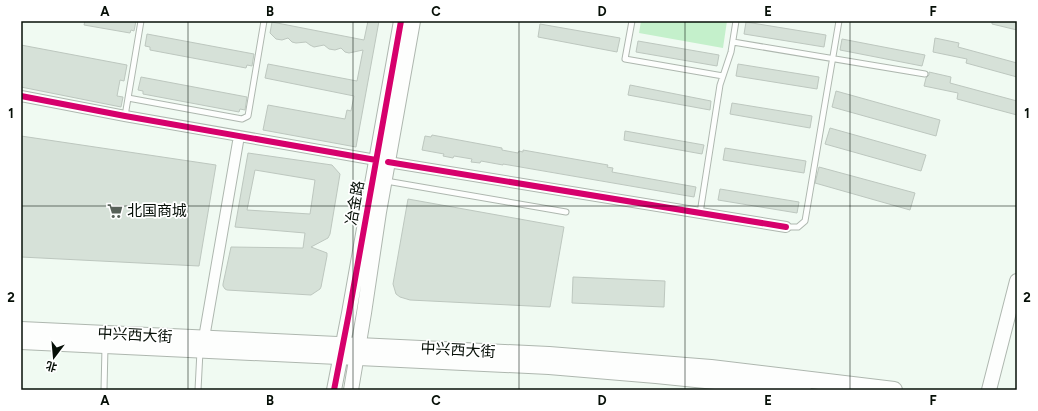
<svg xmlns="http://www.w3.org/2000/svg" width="1038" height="411" font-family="Figtree,'Noto Sans SC',sans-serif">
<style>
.green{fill:#c4f0cb}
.building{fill:#d6e1d8;stroke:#bdc7bf;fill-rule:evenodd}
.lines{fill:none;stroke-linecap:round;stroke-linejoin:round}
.lane-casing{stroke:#aeb7af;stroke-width:7}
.street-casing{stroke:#aeb7af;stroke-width:12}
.secondary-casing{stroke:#aeb7af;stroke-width:16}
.primary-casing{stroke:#aeb7af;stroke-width:18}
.lane{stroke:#fdfefd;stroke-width:5}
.street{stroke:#fdfefd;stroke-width:10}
.secondary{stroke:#fdfefd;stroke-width:14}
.primary{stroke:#fdfefd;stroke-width:16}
.cycleway-casing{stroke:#fff;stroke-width:8}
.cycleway{stroke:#d6006c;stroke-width:6}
.grid{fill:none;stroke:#060f07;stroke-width:1;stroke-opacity:0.55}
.labels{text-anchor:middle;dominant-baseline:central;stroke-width:3.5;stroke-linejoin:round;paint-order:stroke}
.street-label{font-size:15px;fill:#060f07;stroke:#fff}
.poi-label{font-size:15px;fill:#060f07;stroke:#fff;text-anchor:start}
.neatline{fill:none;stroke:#060f07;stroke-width:1.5}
.grid-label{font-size:13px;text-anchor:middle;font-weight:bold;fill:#060f07}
</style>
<rect width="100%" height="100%" fill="#f0faf2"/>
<path class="green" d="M641,21h86l-4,27 -84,-15z"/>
<path class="building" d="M85,21h51l-2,10 -3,-1 -1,3 -46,-8z
M368,21h11l-23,126 -93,-17 5,-25 77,14 2,-9 4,1 3,-15 -89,-18 3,-14 89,17 6,-31 -14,3 -4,-1 -4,-4 -6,2 -6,-1 -5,-4 -10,2 -4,-2 -4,-3 -10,1 -4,-1 -4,-4 -6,2 -6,-1 -6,-6 2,-11 92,18z
M992,21h25v9l-25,-6z
M746,22l80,13 -2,12 -80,-13z
M540,24l80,14 -3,14 -79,-15z
M147,34l107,20 -2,12 -5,-1 -1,3 -96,-18v-3l-5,-1z
M935,38l24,5 -1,4 59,16v14l-51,-14 1,-4 -34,-7z
M842,39l83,16 -3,11 -82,-16z
M638,41l81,14 -2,11 -81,-14z
M21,45l106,20 -3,16 -4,-1 -3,16 6,1 -2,10 -100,-20z
M738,64l81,13 -2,12 -81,-13z
M929,72l22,5 -1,6 67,18v14l-60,-16 1,-6 -34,-7 2,-8 3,-3z
M141,77l106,20 -2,13 -5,-1 -1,3 -96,-18v-3l-5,-1z
M630,85l81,16 -1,9 -82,-15z
M836,91l104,29 -4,16 -104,-29z
M732,103l80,13 -2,12 -80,-14z
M830,128l96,27 -5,16 -96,-27z
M625,131l79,14 -2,9 -78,-14z
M432,135l70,13v2l16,3 1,-2 4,1v-2l85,15 -1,2 6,1 -1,4 84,15 -2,10 -191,-33v1l-22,-4 -1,2 -9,-1 1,-3 -18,-3 -1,2 -10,-2 1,-2 -22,-4 3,-14 6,1z
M21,136l195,29 -17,101 -178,-9z
M725,148l81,13 -2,12 -81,-13z
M248,153l84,12 8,9 -10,60 -2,4 -17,9 16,6v3l-6,31 -1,2 -9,6 -84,-5 -2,-1 -2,-3v-2l8,-37 72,1 2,-15 -70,-6zM255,170l60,10 -5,34 -63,-4z
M819,167l96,26 -5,17 -95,-27z
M720,189l79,13 -2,11 -79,-13z
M408,199l156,28 -14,80 -140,-7 -10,-3 -4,-3 -3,-10z
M573,277l92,4 -1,26 -92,-4z"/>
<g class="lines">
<defs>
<path id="lane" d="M632,21l-7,38 98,17
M733,42l192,32
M128,98l114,21 6,-3 16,-95
M125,116l16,-95
M386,181l180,31
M700,213l20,-128 11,-33 5,-31
M786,227h12l7,-6 34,-200
M104,390l1,-43
M198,390l2,-39"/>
<path id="street" d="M21,96l104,20 251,44
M388,162l398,65
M204,338l35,-202"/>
<path id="secondary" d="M334,390l15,-77 52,-292
M351,390l13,-77 15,-101 34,-191
M989,390l28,-109"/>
<path id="primary" d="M21,330l528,25 162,13 183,22
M21,341l528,25 107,9 147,15"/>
</defs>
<use href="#lane" class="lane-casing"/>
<use href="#street" class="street-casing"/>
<use href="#secondary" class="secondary-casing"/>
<use href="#primary" class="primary-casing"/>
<use href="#lane" class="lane"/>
<use href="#street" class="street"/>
<use href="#secondary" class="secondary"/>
<use href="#primary" class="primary"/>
<defs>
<path id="cycleway" d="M21,96l104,20 251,44
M388,162l398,65
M334,390l15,-77 52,-292"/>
</defs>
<use href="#cycleway" class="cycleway-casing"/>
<use href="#cycleway" class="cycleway"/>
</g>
<path class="grid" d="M188,21v369M353,21v369M519,21v369M685,21v369M850,21v369M21,206h996"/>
<defs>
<symbol id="supermarket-bare" viewBox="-9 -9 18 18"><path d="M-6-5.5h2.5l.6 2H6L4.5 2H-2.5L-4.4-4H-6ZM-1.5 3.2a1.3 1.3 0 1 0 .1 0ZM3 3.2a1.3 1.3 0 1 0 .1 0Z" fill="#586159" stroke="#fff" stroke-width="2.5" paint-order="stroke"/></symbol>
</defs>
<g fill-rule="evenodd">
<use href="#supermarket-bare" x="104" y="200" width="22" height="22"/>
</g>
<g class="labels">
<g class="street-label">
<text transform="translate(355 203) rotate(-80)">冶金路</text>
<text transform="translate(135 335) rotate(3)">中兴西大街</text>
<text transform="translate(458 350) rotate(3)">中兴西大街</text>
</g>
<g class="poi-label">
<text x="127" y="211">北国商城</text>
</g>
</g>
<rect width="1038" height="411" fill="none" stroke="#ffffff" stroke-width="44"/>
<g transform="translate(54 357) rotate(196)" stroke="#ffffff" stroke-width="3" paint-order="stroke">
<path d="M0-3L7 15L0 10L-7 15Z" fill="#060f07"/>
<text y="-6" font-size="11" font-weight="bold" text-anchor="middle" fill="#060f07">北</text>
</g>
<rect x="22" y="22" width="994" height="367" class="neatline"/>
<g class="grid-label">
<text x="105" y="16">A</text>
<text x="270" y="16">B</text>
<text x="436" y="16">C</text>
<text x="602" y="16">D</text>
<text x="768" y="16">E</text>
<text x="933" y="16">F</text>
<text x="11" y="118">1</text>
<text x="1027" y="118">1</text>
<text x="11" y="302">2</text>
<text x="1027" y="302">2</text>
<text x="105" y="405">A</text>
<text x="270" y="405">B</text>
<text x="436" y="405">C</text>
<text x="602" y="405">D</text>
<text x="768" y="405">E</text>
<text x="933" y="405">F</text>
</g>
</svg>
